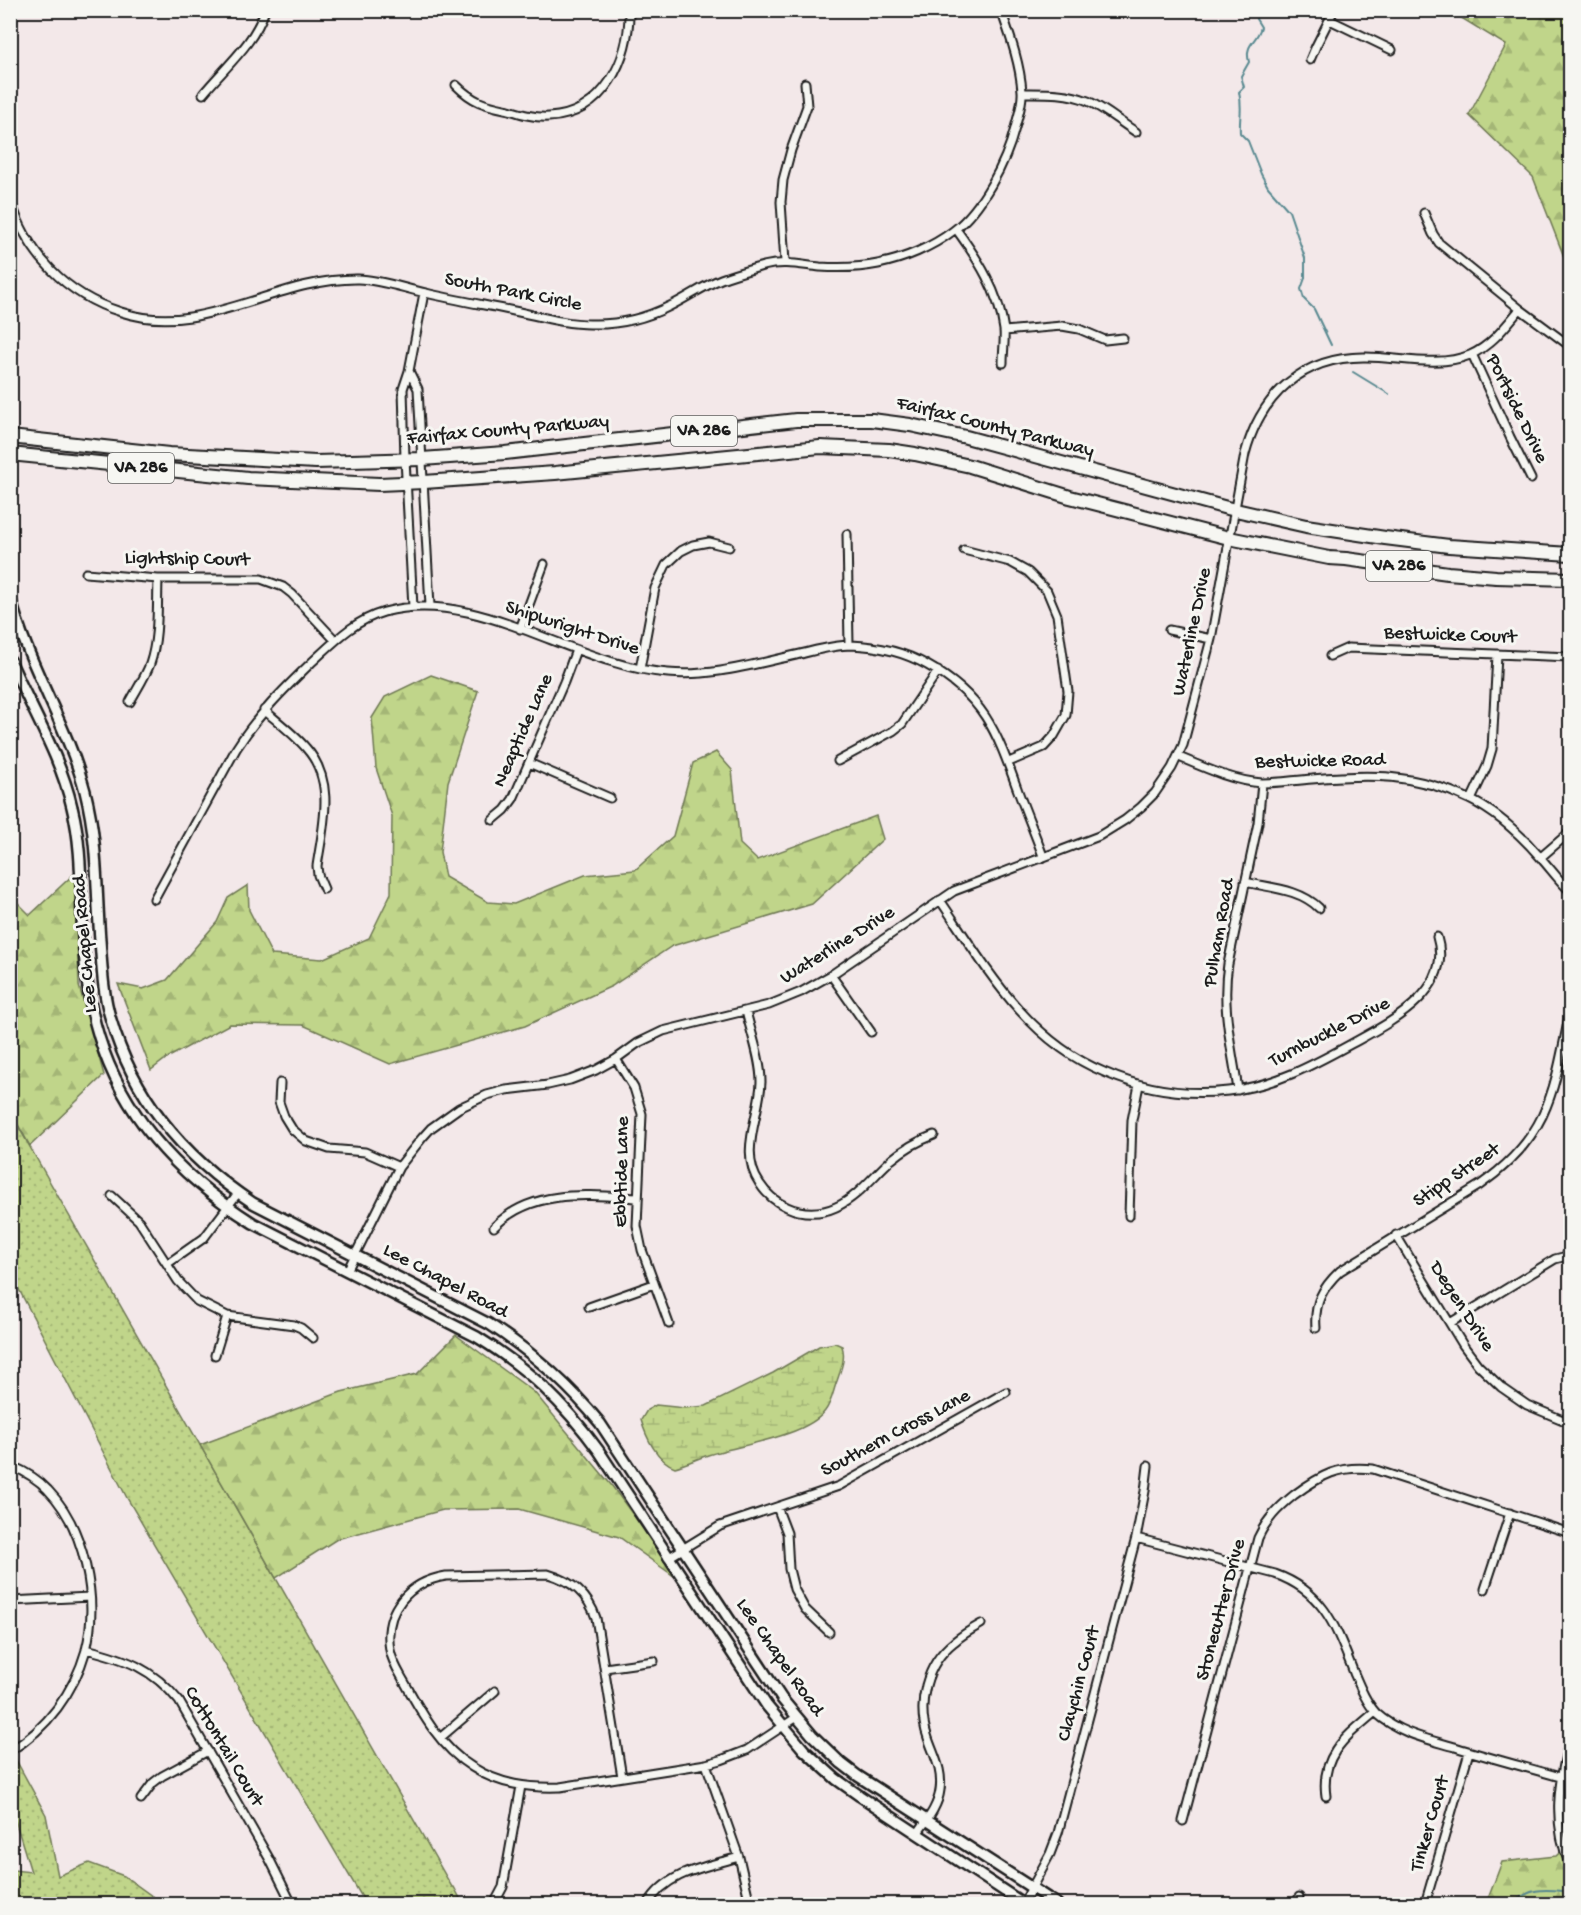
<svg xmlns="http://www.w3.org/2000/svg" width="1581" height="1915" font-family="'Gochi Hand',sans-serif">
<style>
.green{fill:url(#green-dots);stroke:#6e7853;stroke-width:1.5}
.forest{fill:url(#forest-firs);stroke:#6e7853;stroke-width:1.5}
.wetland{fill:url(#wetland-marsh);stroke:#6e7853;stroke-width:1.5}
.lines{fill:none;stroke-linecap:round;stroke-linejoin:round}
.stream{stroke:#598990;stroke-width:2}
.street-casing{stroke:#1c1c1c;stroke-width:11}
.secondary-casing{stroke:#1c1c1c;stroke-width:14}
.highway-casing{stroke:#1c1c1c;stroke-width:16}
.street{stroke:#f6f6f2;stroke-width:7}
.secondary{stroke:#f6f6f2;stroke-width:9}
.highway{stroke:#f6f6f2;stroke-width:12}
.labels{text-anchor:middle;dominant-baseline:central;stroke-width:6;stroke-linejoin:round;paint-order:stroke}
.shield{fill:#f6f6f2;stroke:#5d5d5c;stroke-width:1.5}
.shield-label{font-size:18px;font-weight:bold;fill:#1c1c1c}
.street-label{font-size:20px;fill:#1c1c1c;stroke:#f6f6f2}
</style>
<defs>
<pattern id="green-dots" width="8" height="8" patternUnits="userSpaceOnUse" patternTransform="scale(1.5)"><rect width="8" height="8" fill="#c0d58a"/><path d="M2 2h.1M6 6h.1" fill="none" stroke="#a4b676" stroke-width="1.8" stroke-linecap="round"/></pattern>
<pattern id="forest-firs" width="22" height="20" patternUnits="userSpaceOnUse" patternTransform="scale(1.5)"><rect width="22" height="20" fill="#c0d58a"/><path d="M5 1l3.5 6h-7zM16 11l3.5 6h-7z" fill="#a4b676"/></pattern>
<pattern id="wetland-marsh" width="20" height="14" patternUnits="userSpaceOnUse" patternTransform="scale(1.5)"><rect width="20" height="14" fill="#c0d58a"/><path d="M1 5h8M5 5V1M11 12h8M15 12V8" fill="none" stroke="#a4b676"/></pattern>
</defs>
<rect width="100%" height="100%" fill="#f3e8e9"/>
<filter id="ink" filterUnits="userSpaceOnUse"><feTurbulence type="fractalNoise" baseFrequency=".0167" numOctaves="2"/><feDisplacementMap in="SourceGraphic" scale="12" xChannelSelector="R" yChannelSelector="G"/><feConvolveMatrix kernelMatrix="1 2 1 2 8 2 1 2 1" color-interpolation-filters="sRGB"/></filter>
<g filter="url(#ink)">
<path class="green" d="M10,1112l442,775h2l9,17h-97l-239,-406 -116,-224z
M16,1760l30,55 12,61 31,-13 35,13 39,28h-152v-32l2,-2 18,2 -20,-65v-44z"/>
<path class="forest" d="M1450,11h120v311l-4,-3v-57l-33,-85 -64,-62 37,-70z
M431,675l47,16 -30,91 -8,70 5,25 43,25 26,2 71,-29 50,-5 38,-34 20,-73 23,-11 16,18 8,74 17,16 119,-44 7,23 -71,65 -140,42 -60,40 -87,40 -135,38 -87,-39 -73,-1 -63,34 -16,12 -33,-86 25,5 24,-9 50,-58 11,-24 20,-13 1,25 23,45 50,4 47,-21 22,-45 1,-77 -16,-48 -4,-50 13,-21z
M75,873l4,113 25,89 -74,71 -19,-34v-216l19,19z
M456,1335l78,57 78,94 70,96 -63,-45 -100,-28 -76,1 -106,29 -61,39 -76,-133 141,-53 76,-18z
M1570,1843v61h-84l16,-42 54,-6z"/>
<path class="wetland" d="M835,1343l7,3c4,12 -1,23 -5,35 -4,10 -5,21 -12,30 -18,24 -78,33 -106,41 -15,3 -29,11 -44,15 -18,-6 -29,-30 -34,-47l6,-10 9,-5 29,3 21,-2 67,-33 46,-27z"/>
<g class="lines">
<path class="stream" d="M1257,10l-1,9 5,8c-4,15 -17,17 -12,35l-8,14 3,11 -5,5c4,17 0,25 1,41l8,8 13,33 7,13 21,24 16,47v20l-4,11 3,10 10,10 17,36
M1353,372l36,22
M1514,1904c13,-16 30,-15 49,-13"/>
<defs>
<path id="street" d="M1330,20l62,30
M1310,60l6,-14 18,-36
M456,85c18,18 30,20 53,25 13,4 26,8 40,7 55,-3 81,-58 80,-107
M1022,93c22,0 45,-1 66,8 17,8 32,21 48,31
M203,94c22,-27 51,-50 62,-84
M10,198c16,55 56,97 111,114 82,27 153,-34 237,-33 23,1 45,9 68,14 29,7 59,12 88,18 25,5 50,13 76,13 28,1 54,-5 80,-18 17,-8 33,-20 51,-27 13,-5 28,-9 42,-13 20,-5 37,-1 57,1 19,1 39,1 58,-3 26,-5 54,-17 75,-33 29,-22 53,-68 62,-103 3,-12 8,-25 7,-37 -2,-28 -12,-55 -21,-81
M1424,213l9,21 6,9 81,66 50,37
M956,229c22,30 43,63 48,101 1,10 -1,22 -1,33
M785,262l-4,-60 2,-22 8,-30 16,-44 -2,-23
M1004,331l58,-5 17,3 26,11 18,-2
M1472,354l38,83 21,42
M409,371l9,18 12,217
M847,534l2,111
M964,550l46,12 18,10 19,19 10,24 11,76 -2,24 -12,21 -10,11 -35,15
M86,573l72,6h103l22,8 9,7 43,46
M413,607l-8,-148 -2,-70 6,-18 15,-78
M520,629l24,-65
M1169,630l42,9
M1330,656l18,-8 222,9
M640,669l15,-81 11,-23 15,-14 12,-6 16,-3 20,5
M130,702c7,-13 15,-25 20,-38 9,-27 7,-57 8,-85
M264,710c14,12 30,24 42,38 30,33 17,78 11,118l1,9 6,14
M1179,757c26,11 54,24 83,26 16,0 34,-3 50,-4 58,-5 103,-6 157,20 27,13 52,36 71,58 10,11 19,24 30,34
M838,761l55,-30 9,-7 36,-53
M529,763l81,35
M1471,800l16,-34 5,-17 5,-94
M493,820l12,-10 8,-11 51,-117 12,-32
M1541,857l29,-25
M1245,882c26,6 55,7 74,26
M154,899l82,-150c21,-33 47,-59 75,-86 23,-21 42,-42 73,-51 94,-26 189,54 284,61 44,4 86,-9 128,-18 18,-4 36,-10 55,-10 26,1 53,7 76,20 58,32 70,68 91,126 8,22 17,43 25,65
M940,900c45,66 86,140 164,172 39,17 81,24 124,19 46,-5 83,-25 123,-47 38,-21 103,-52 86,-107
M831,975l40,57
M746,1011c5,22 15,48 15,71 -1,34 -23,71 -1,102 7,11 16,18 27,23 15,7 34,7 49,0 22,-10 37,-31 55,-47 13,-11 27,-19 43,-25
M616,1059l18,29 8,26 -5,112 5,24 27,74
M280,1083l-1,19 5,14 8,13 14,12 23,8 36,3 34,15
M1238,1090c-6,-41 -17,-84 -10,-126l30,-141 4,-40
M112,1196l27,25 39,60 19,20 30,15 67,9 7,3 12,10
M1129,1216l3,-96 7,-35
M494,1227c38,-39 94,-32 143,-29
M1396,1235l67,110 15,20 23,22 26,18 43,18
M167,1264l37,-26 34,-45
M347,1271l52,-104 23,-29 9,-10 28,-20 28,-13 19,-5 42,-5 22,-5 26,-10 20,-11 22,-16 25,-12 106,-26 32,-13 30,-17 123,-84 145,-55 26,-16 16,-13 14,-14 17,-25 11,-23 28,-106 34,-185c16,-59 58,-98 121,-97 33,0 72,11 104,-2 21,-9 36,-29 50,-46
M589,1307l65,-23
M1450,1323l105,-64 8,-2 7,1
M1316,1328c-2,-25 6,-40 24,-57l140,-86c70,-49 74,-95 90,-173
M215,1355l12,-39
M10,1465c14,6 28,14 38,25 37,38 51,110 38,160 -12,42 -39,79 -76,101
M777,1507l10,26 2,36 5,20 11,20 24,23
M1136,1538l139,36c50,18 61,54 79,99 6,14 12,29 22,40 22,20 51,26 79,34 35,11 70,20 105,30
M668,1558l52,-32 119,-40 167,-94
M1485,1589l25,-76
M10,1601l80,-4
M86,1649c40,10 66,19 93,52l91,159 22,44
M605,1668l49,-7
M440,1738l55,-47
M1570,1740c-12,43 -18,83 0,126
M706,1764l33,93 11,47
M622,1777l-26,-159c-8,-24 -24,-37 -48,-44l-102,2c-37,6 -63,34 -56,74 2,12 9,22 15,33 17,31 36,65 67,84 28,18 56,21 88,20l146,-23 15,-4 26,-10 50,-33
M1326,1796c-6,-41 21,-60 49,-84
M141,1799l12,-16 9,-7 46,-25
M1183,1821l75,-283c8,-18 20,-30 36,-43 27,-20 45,-30 79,-26l197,64
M917,1834c9,-13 21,-27 23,-44 3,-20 -6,-34 -12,-52 -12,-34 -2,-74 26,-96 8,-7 18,-13 27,-18
M494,1904l9,-17 18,-101
M648,1904c18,-32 58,-37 91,-47
M1023,1904l27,-50 8,-21 78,-295 9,-47 3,-25
M1297,1904l2,-7
M1425,1904l44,-152"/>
<path id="secondary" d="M10,596c17,68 57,128 75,195 13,51 11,97 15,149 2,27 3,55 11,80 23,80 74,138 142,183l236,121c43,28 79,60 111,99l182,276 30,36 29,28 17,13 199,128
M10,660c21,49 50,95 62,147 11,43 8,88 11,131 2,33 6,68 16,99 25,81 84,142 154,186l224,114c51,31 87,66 122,114l168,255 37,44 32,29 24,17 164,108"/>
<path id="highway" d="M10,437l159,17 147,8 106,-3 83,-6 291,-33h76l38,5 56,12 261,71 79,18 79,12 64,8 121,8
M10,454l238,24 131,6 45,-2 131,-9 265,-26 69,3 26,4 55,12 100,31 159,41 100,20 17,1 102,14 48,4 74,2"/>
</defs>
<use href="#street" class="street-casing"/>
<use href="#secondary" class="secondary-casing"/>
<use href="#highway" class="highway-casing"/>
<use href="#street" class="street"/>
<use href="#secondary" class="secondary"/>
<use href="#highway" class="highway"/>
</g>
</g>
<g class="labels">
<g class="shield">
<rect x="671" y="416" width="66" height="30" rx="4.5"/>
<rect x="108" y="453" width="66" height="30" rx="4.5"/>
<rect x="1366" y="551" width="66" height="30" rx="4.5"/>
</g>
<g class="shield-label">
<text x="704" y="431">VA 286</text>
<text x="141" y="468">VA 286</text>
<text x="1399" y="566">VA 286</text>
</g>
<g class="street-label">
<text transform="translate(513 293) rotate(11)">South Park Circle</text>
<text transform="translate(1516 409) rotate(64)">Portside Drive</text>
<text transform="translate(995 428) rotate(14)">Fairfax County Parkway</text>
<text transform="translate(508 431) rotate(-5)">Fairfax County Parkway</text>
<text transform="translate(187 560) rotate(1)">Lightship Court</text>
<text transform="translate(572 629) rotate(18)">Shipwright Drive</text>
<text transform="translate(1193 632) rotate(-78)">Waterline Drive</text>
<text transform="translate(1450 636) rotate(2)">Bestwicke Court</text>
<text transform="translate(524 731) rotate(-66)">Neaptide Lane</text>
<text transform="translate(1320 762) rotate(-1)">Bestwicke Road</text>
<text transform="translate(1220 933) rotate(-80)">Pulham Road</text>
<text transform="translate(86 944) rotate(-95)">Lee Chapel Road</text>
<text transform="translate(838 946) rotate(-32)">Waterline Drive</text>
<text transform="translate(1330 1033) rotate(-27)">Turnbuckle Drive</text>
<text transform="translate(623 1172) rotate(-89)">Ebbtide Lane</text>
<text transform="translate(1457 1176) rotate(-34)">Stipp Street</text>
<text transform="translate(445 1282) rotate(28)">Lee Chapel Road</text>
<text transform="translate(1461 1307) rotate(57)">Degen Drive</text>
<text transform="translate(896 1434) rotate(-28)">Southern Cross Lane</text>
<text transform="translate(1222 1610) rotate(-75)">Stonecutter Drive</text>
<text transform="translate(779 1658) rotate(55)">Lee Chapel Road</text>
<text transform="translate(1080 1684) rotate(-75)">Claychin Court</text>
<text transform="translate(223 1747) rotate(59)">Cottontail Court</text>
<text transform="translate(1431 1824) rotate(-74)">Tinker Court</text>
</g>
</g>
<rect width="1581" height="1915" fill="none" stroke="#f6f6f2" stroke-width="36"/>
<rect x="18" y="18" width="1545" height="1879" fill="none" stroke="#1c1c1c" stroke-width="2" filter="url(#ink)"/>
</svg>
